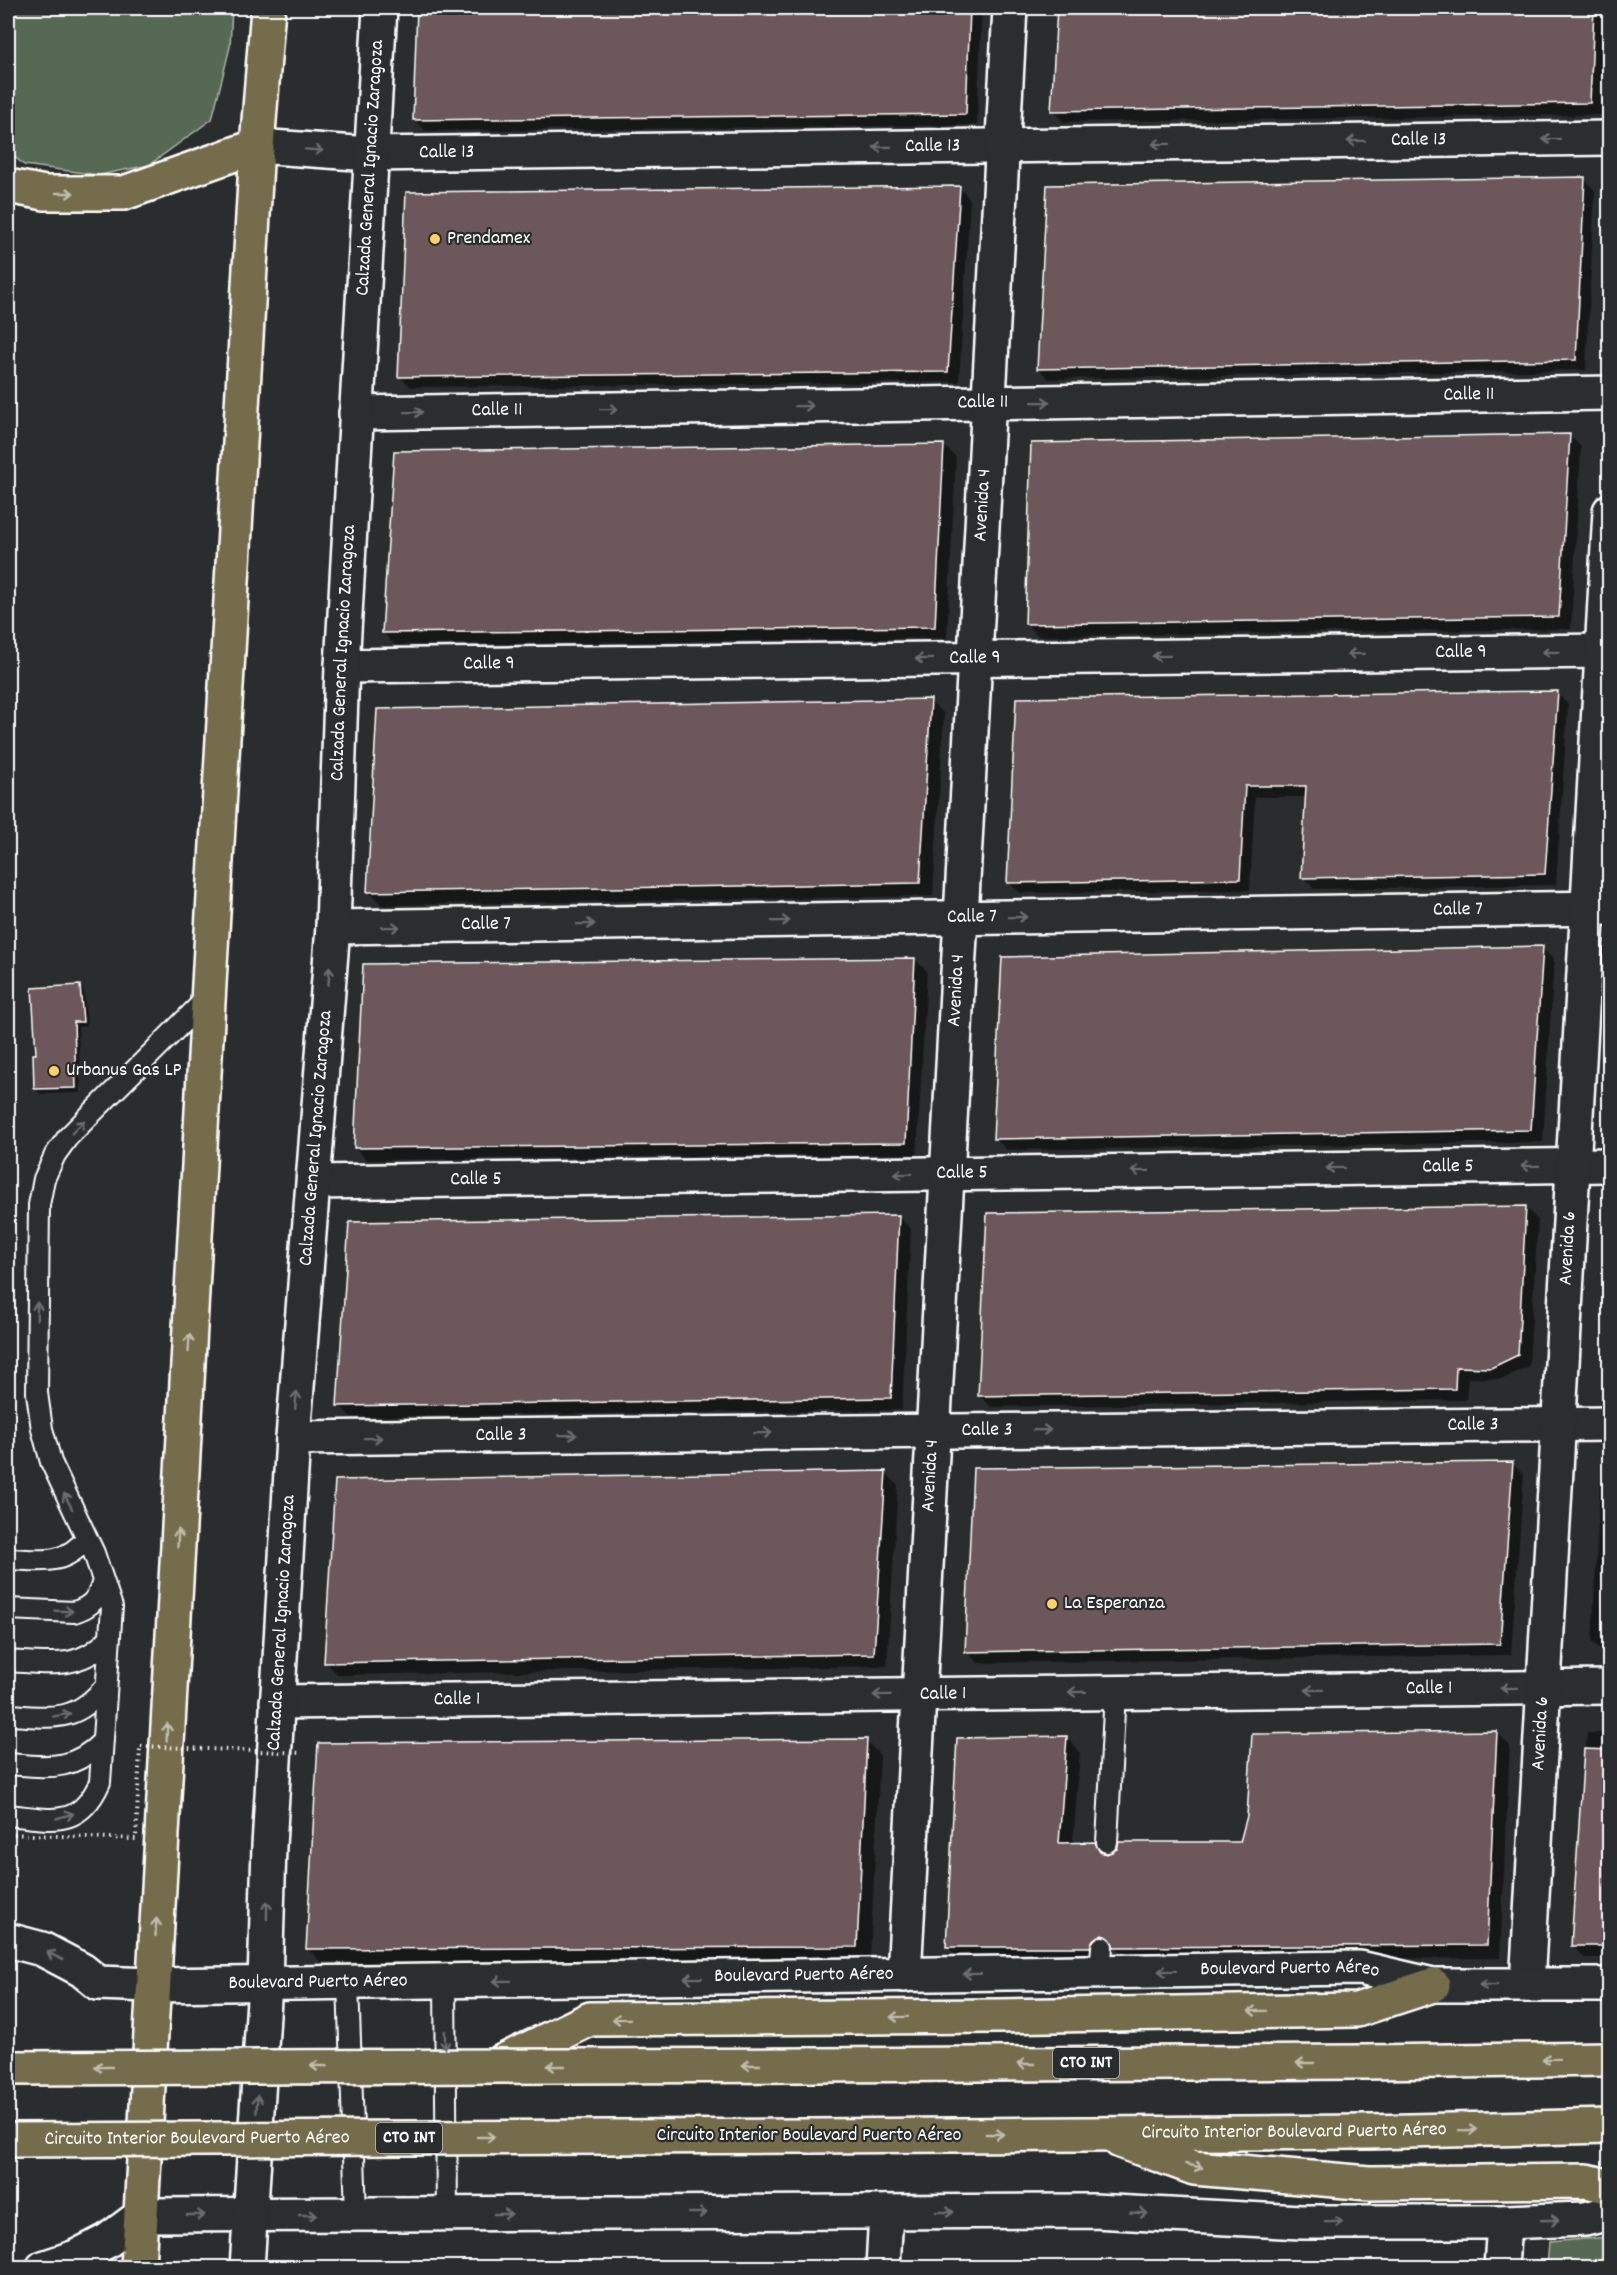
<svg xmlns="http://www.w3.org/2000/svg" width="1617" height="2275" font-family="Dekko,sans-serif">
<style>
.green{fill:#566953;stroke:#aab4a9;stroke-width:1.5}
.shadow{fill:#0007}
.building{fill:#6c595a;stroke:#fff;stroke-width:1.5}
.lines{fill:none;stroke-linecap:round;stroke-linejoin:round}
.lane-casing{stroke:#fff;stroke-width:24}
.street-casing{stroke:#fff;stroke-width:38}
.secondary-casing{stroke:#fff;stroke-width:38}
.primary-casing{stroke:#fff;stroke-width:38}
.highway-casing{stroke:#fff;stroke-width:38}
.path{stroke:#fff;stroke-width:4;stroke-dasharray:1.5 4.5;stroke-linecap:butt}
.lane{stroke:#2a2d2e;stroke-width:20}
.street{stroke:#2a2d2e;stroke-width:33}
.secondary{stroke:#2a2d2e;stroke-width:33}
.primary{stroke:#746c4b;stroke-width:33}
.highway{stroke:#746c4b;stroke-width:33}
.highway-bridge-casing{stroke:#fff;stroke-width:38;stroke-linecap:butt}
.path-bridge{stroke:#fff;stroke-width:4;stroke-dasharray:1.5 4.5;stroke-linecap:butt}
.highway-bridge{stroke:#746c4b;stroke-width:33}
.oneway{stroke:#6a6c6d}
.oneway2{stroke:#c0bdae}
.poi-dot{fill:#ffd166;stroke:#2a2d2e;stroke-width:2}
.labels{text-anchor:middle;dominant-baseline:central;stroke-width:4.5;stroke-linejoin:round;paint-order:stroke}
.shield{fill:#2a2d2e;stroke:#bfc0c0;stroke-width:1.5}
.shield-label{font-size:18px;font-weight:bold;fill:#fff}
.street-label{font-size:20px;fill:#fff;stroke:#2a2d2e}
.poi-label{font-size:20px;fill:#fff;stroke:#2a2d2e;text-anchor:start}
</style>
<rect width="100%" height="100%" fill="#2a2d2e"/>
<filter id="ink" filterUnits="userSpaceOnUse"><feTurbulence type="fractalNoise" baseFrequency=".0167" numOctaves="2"/><feDisplacementMap in="SourceGraphic" scale="12" xChannelSelector="R" yChannelSelector="G"/><feConvolveMatrix kernelMatrix="1 2 1 2 8 2 1 2 1" color-interpolation-filters="sRGB"/></filter>
<g filter="url(#ink)">
<path class="green" d="M8,8h224l-2,39 -18,72 -63,46 -50,10 -75,-10 -16,-14z
M1609,2237v30h-62l2,-25z"/>
<path class="shadow" d="M419,8h563l-5,117 -551,6 -12,-11z
M1058,8h549l-5,107 -538,7 -12,-12z
M1584,179l11,11 -9,180 -537,9 -11,-11z
M960,188l10,11 -11,183 -548,5 -11,-10z
M1569,435l12,12 -10,182 -533,7 -12,-12z
M943,445l13,12 -9,181 -552,7 -12,-12z
M1557,693l11,11 -12,181 -242,4 -11,-12 4,-80h-52l-5,93 -230,3 -12,-11 10,-182z
M930,701l14,13 -11,182 -551,9 -13,-13z
M1542,948l12,12 -11,182 -536,8 -12,-12z
M915,959l12,12 -10,183 -550,6 -12,-12z
M79,986l5,5 3,35 -9,1 3,66 -40,1 -6,-5 2,-34z
M1526,1208l12,12 -9,146 -26,13 -35,-1 -2,22 -475,7 -12,-12z
M899,1217l12,12 -9,181 -551,7 -12,-12z
M1610,1304v87l-5,-5z
M1601,1462h9v193h-4l-14,-13z
M1512,1463l12,12 -13,180 -533,8 -12,-12z
M886,1473l12,12 -11,181 -549,9 -13,-13z
M1497,1732l13,14 -10,212 -371,2 -12,-12 -11,5 -3,7 -142,1 -13,-14 119,-209 13,14 -7,92h22l11,11 135,-12z
M1587,1733h23v225h-25l-13,-12z
M866,1741l14,14 -10,206 -549,1 -13,-13z
M1157,2265l303,1 1,2h-304z
M840,2266l1,2h-214z
M928,2266h151l2,2h-153z"/>
<path class="building" d="M417,8h553l-4,106 -553,6z
M1057,8h537l-4,95 -539,8z
M1585,177l-9,183 -539,9 10,-184z
M960,186l-12,186 -550,5 8,-185z
M1570,434l-11,183 -534,7 6,-181z
M944,444l-9,183 -553,6 12,-182z
M1558,691l-13,183 -244,4 5,-92h-61l-5,93 -233,4 9,-185z
M931,699l-11,184 -553,9 10,-183z
M1543,946l-12,184 -538,9 9,-182z
M915,958l-9,185 -552,5 9,-184z
M80,985l3,37h-9l2,66 -42,1 -1,-35h3l-4,-66z
M1526,1206l-8,149 -27,13 -35,-1 -1,22 -477,7 9,-183z
M899,1215l-8,183 -554,8 12,-184z
M1513,1462l-13,182 -535,8 8,-184z
M886,1471l-12,183 -550,9 11,-183z
M1497,1731l-10,214 -373,2 -5,-9 -7,-3 -9,5 -3,7h-144l11,-209 110,-2 -8,107 36,-1 5,10 7,2 10,-5 2,-7h121l7,-26 5,-82z
M867,1739l-10,208 -551,2 12,-206z
M1584,1749l26,1v196h-39z"/>
<g class="lines">
<defs>
<path id="lane" d="M8,1559c33,1 55,8 79,-21
M8,1609l66,3c18,-5 25,-15 29,-32
M8,1661c40,2 73,10 102,-24
M8,1715c45,2 66,9 98,-29
M8,1764c40,3 64,8 95,-23
M8,1815c43,4 71,15 92,-33l12,-175 -18,-54 -43,-91 -9,-33 -5,-36 2,-188 5,-26 11,-24 13,-18 142,-142
M1107,1842l8,-150
M1100,1972l2,-25
M445,1982l2,232
M348,1983l8,231"/>
<g id="street">
<path id="s1" d="M257,146l113,8 1240,-16"/>
<path id="s2" d="M356,413l1254,-20"/>
<path id="s3" d="M342,666l1268,-15"/>
<path id="s4" d="M333,927l1276,-19"/>
<path id="s5" d="M314,1182l1296,-17"/>
<path id="s6" d="M293,1438l1317,-14"/>
<path id="s7" d="M277,1702l1333,-15"/>
<path id="s8" d="M904,1975l106,-1967"/>
<path id="s9" d="M1527,1985l83,-1474"/>
<path d="M883,2268l3,-56"/>
<path d="M1501,2268l3,-46"/>
</g>
<g id="secondary">
<path id="s10" d="M8,1940l34,9 40,21 16,13 54,2 1208,-17 73,17h177"/>
<path d="M43,2268l33,-11 31,-16 35,-26 952,-4 207,11h203l81,-3 25,-6"/>
<path id="s11" d="M247,2268l18,-284 4,-138 24,-408 40,-511 9,-261 38,-658"/>
</g>
<path id="primary" d="M8,186l37,7h79l133,-47
M138,2268l72,-1302 47,-820 11,-138"/>
<g id="highway">
<path d="M809,2065l555,-3 246,-3"/>
<path d="M493,2066l97,-47 410,-3 357,-6 76,-25"/>
<path id="s12" d="M810,2136l558,-4 242,-6"/>
<path d="M1120,2141l74,27 175,15 218,-2 23,6"/>
</g>
</defs>
<use href="#lane" class="lane-casing"/>
<use href="#street" class="street-casing"/>
<use href="#secondary" class="secondary-casing"/>
<use href="#primary" class="primary-casing"/>
<use href="#highway" class="highway-casing"/>
<path class="path" d="M1546,2268v-9"/>
<use href="#lane" class="lane"/>
<use href="#street" class="street"/>
<use href="#secondary" class="secondary"/>
<use href="#primary" class="primary"/>
<use href="#highway" class="highway"/>
<defs>
<g id="highway-bridge">
<path d="M8,2068l801,-3"/>
<path id="s13" d="M8,2140l802,-4"/>
</g>
</defs>
<use href="#highway-bridge" class="highway-bridge-casing"/>
<path class="path-bridge" d="M8,1834l128,5 4,-93 162,7"/>
<use href="#highway-bridge" class="highway-bridge"/>
</g>
<defs><path id="oneway-shaft" d="M-6 0H5M1.5-3L5.5 0L1.5 3" fill="none" stroke-width="1.6" stroke-linecap="round" stroke-linejoin="round" transform="scale(1.5)"/></defs>
<g class="oneway">
<use href="#oneway-shaft" transform="translate(1551 139) rotate(179)"/>
<use href="#oneway-shaft" transform="translate(1356 141) rotate(179)"/>
<use href="#oneway-shaft" transform="translate(1161 144) rotate(179)"/>
<use href="#oneway-shaft" transform="translate(882 147) rotate(179)"/>
<use href="#oneway-shaft" transform="translate(314 150) rotate(4)"/>
<use href="#oneway-shaft" transform="translate(1041 402) rotate(-1)"/>
<use href="#oneway-shaft" transform="translate(804 406) rotate(-1)"/>
<use href="#oneway-shaft" transform="translate(609 409) rotate(-1)"/>
<use href="#oneway-shaft" transform="translate(414 412) rotate(-1)"/>
<use href="#oneway-shaft" transform="translate(1551 652) rotate(179)"/>
<use href="#oneway-shaft" transform="translate(1356 654) rotate(179)"/>
<use href="#oneway-shaft" transform="translate(1161 656) rotate(179)"/>
<use href="#oneway-shaft" transform="translate(924 659) rotate(179)"/>
<use href="#oneway-shaft" transform="translate(1018 917) rotate(-1)"/>
<use href="#oneway-shaft" transform="translate(781 921) rotate(-1)"/>
<use href="#oneway-shaft" transform="translate(586 924) rotate(-1)"/>
<use href="#oneway-shaft" transform="translate(391 927) rotate(-1)"/>
<use href="#oneway-shaft" transform="translate(329 976) rotate(-86)"/>
<use href="#oneway-shaft" transform="translate(78 1127) rotate(-46)"/>
<use href="#oneway-shaft" transform="translate(1530 1166) rotate(179)"/>
<use href="#oneway-shaft" transform="translate(1335 1168) rotate(179)"/>
<use href="#oneway-shaft" transform="translate(1140 1171) rotate(179)"/>
<use href="#oneway-shaft" transform="translate(903 1174) rotate(179)"/>
<use href="#oneway-shaft" transform="translate(37 1311) rotate(-89)"/>
<use href="#oneway-shaft" transform="translate(296 1400) rotate(-85)"/>
<use href="#oneway-shaft" transform="translate(1042 1430) rotate(-1)"/>
<use href="#oneway-shaft" transform="translate(763 1433) rotate(-1)"/>
<use href="#oneway-shaft" transform="translate(568 1435) rotate(-1)"/>
<use href="#oneway-shaft" transform="translate(373 1438) rotate(-1)"/>
<use href="#oneway-shaft" transform="translate(68 1501) rotate(-118)"/>
<use href="#oneway-shaft" transform="translate(64 1611) rotate(2)"/>
<use href="#oneway-shaft" transform="translate(1509 1688) rotate(179)"/>
<use href="#oneway-shaft" transform="translate(1314 1690) rotate(179)"/>
<use href="#oneway-shaft" transform="translate(1077 1692) rotate(179)"/>
<use href="#oneway-shaft" transform="translate(882 1695) rotate(179)"/>
<use href="#oneway-shaft" transform="translate(62 1715) rotate(-10)"/>
<use href="#oneway-shaft" transform="translate(65 1816) rotate(-16)"/>
<use href="#oneway-shaft" transform="translate(267 1910) rotate(-89)"/>
<use href="#oneway-shaft" transform="translate(55 1956) rotate(-153)"/>
<use href="#oneway-shaft" transform="translate(1167 1971) rotate(179)"/>
<use href="#oneway-shaft" transform="translate(972 1974) rotate(179)"/>
<use href="#oneway-shaft" transform="translate(693 1978) rotate(179)"/>
<use href="#oneway-shaft" transform="translate(502 1981) rotate(179)"/>
<use href="#oneway-shaft" transform="translate(1488 1985) rotate(180)"/>
<use href="#oneway-shaft" transform="translate(445 2040) rotate(89)"/>
<use href="#oneway-shaft" transform="translate(257 2104) rotate(-86)"/>
<use href="#oneway-shaft" transform="translate(945 2212)"/>
<use href="#oneway-shaft" transform="translate(698 2213)"/>
<use href="#oneway-shaft" transform="translate(1139 2213) rotate(3)"/>
<use href="#oneway-shaft" transform="translate(503 2214)"/>
<use href="#oneway-shaft" transform="translate(196 2215)"/>
<use href="#oneway-shaft" transform="translate(308 2215)"/>
<use href="#oneway-shaft" transform="translate(1550 2220) rotate(-2)"/>
<use href="#oneway-shaft" transform="translate(1334 2222)"/>
</g>
<g class="oneway2">
<use href="#oneway-shaft" transform="translate(65 193)"/>
<use href="#oneway-shaft" transform="translate(189 1343) rotate(-87)"/>
<use href="#oneway-shaft" transform="translate(178 1538) rotate(-87)"/>
<use href="#oneway-shaft" transform="translate(167 1732) rotate(-87)"/>
<use href="#oneway-shaft" transform="translate(156 1927) rotate(-87)"/>
<use href="#oneway-shaft" transform="translate(1257 2011) rotate(179)"/>
<use href="#oneway-shaft" transform="translate(899 2017) rotate(179)"/>
<use href="#oneway-shaft" transform="translate(621 2019) rotate(179)"/>
<use href="#oneway-shaft" transform="translate(1551 2059) rotate(179)"/>
<use href="#oneway-shaft" transform="translate(1305 2063) rotate(180)"/>
<use href="#oneway-shaft" transform="translate(1026 2064) rotate(180)"/>
<use href="#oneway-shaft" transform="translate(751 2065) rotate(180)"/>
<use href="#oneway-shaft" transform="translate(319 2066) rotate(180)"/>
<use href="#oneway-shaft" transform="translate(556 2066) rotate(180)"/>
<use href="#oneway-shaft" transform="translate(103 2067) rotate(180)"/>
<use href="#oneway-shaft" transform="translate(1468 2130) rotate(-1)"/>
<use href="#oneway-shaft" transform="translate(995 2134)"/>
<use href="#oneway-shaft" transform="translate(486 2137)"/>
<use href="#oneway-shaft" transform="translate(1194 2166) rotate(13)"/>
</g>
</g>
<g class="poi-dot">
<circle cx="435" cy="239" r="6"/>
<circle cx="54" cy="1071" r="6"/>
<circle cx="1052" cy="1604" r="6"/>
</g>
<g class="labels">
<g class="shield">
<rect x="1053" y="2048" width="66" height="30" rx="4.5"/>
<rect x="376" y="2123" width="66" height="30" rx="4.5"/>
</g>
<g class="shield-label">
<text x="1086" y="2063">CTO INT</text>
<text x="409" y="2138">CTO INT</text>
</g>
<g class="street-label">
<text stroke="none"><textPath href="#s1" startOffset="1162">Calle 13</textPath></text>
<text stroke="none"><textPath href="#s1" startOffset="676">Calle 13</textPath></text>
<text stroke="none"><textPath href="#s1" startOffset="190">Calle 13</textPath></text>
<text stroke="none"><textPath href="#s11" startOffset="2104">Calzada General Ignacio Zaragoza</textPath></text>
<text stroke="none"><textPath href="#s2" startOffset="1113">Calle 11</textPath></text>
<text stroke="none"><textPath href="#s2" startOffset="627">Calle 11</textPath></text>
<text stroke="none"><textPath href="#s2" startOffset="141">Calle 11</textPath></text>
<text stroke="none"><textPath href="#s8" startOffset="1472">Avenida 4</textPath></text>
<text stroke="none"><textPath href="#s11" startOffset="1618">Calzada General Ignacio Zaragoza</textPath></text>
<text stroke="none"><textPath href="#s3" startOffset="1119">Calle 9</textPath></text>
<text stroke="none"><textPath href="#s3" startOffset="633">Calle 9</textPath></text>
<text stroke="none"><textPath href="#s3" startOffset="147">Calle 9</textPath></text>
<text stroke="none"><textPath href="#s4" startOffset="1125">Calle 7</textPath></text>
<text stroke="none"><textPath href="#s4" startOffset="639">Calle 7</textPath></text>
<text stroke="none"><textPath href="#s4" startOffset="153">Calle 7</textPath></text>
<text stroke="none"><textPath href="#s8" startOffset="986">Avenida 4</textPath></text>
<text stroke="none"><textPath href="#s11" startOffset="1132">Calzada General Ignacio Zaragoza</textPath></text>
<text stroke="none"><textPath href="#s5" startOffset="1134">Calle 5</textPath></text>
<text stroke="none"><textPath href="#s5" startOffset="648">Calle 5</textPath></text>
<text stroke="none"><textPath href="#s5" startOffset="162">Calle 5</textPath></text>
<text stroke="none"><textPath href="#s9" startOffset="738">Avenida 6</textPath></text>
<text stroke="none"><textPath href="#s6" startOffset="1180">Calle 3</textPath></text>
<text stroke="none"><textPath href="#s6" startOffset="694">Calle 3</textPath></text>
<text stroke="none"><textPath href="#s6" startOffset="208">Calle 3</textPath></text>
<text stroke="none"><textPath href="#s8" startOffset="500">Avenida 4</textPath></text>
<text stroke="none"><textPath href="#s11" startOffset="646">Calzada General Ignacio Zaragoza</textPath></text>
<text stroke="none"><textPath href="#s7" startOffset="1152">Calle 1</textPath></text>
<text stroke="none"><textPath href="#s7" startOffset="666">Calle 1</textPath></text>
<text stroke="none"><textPath href="#s7" startOffset="180">Calle 1</textPath></text>
<text stroke="none"><textPath href="#s9" startOffset="252">Avenida 6</textPath></text>
<text stroke="none"><textPath href="#s10" startOffset="1293">Boulevard Puerto Aéreo</textPath></text>
<text stroke="none"><textPath href="#s10" startOffset="807">Boulevard Puerto Aéreo</textPath></text>
<text stroke="none"><textPath href="#s10" startOffset="321">Boulevard Puerto Aéreo</textPath></text>
<text stroke="none"><textPath href="#s12" startOffset="484">Circuito Interior Boulevard Puerto Aéreo</textPath></text>
<text x="809" y="2136">Circuito Interior Boulevard Puerto Aéreo</text>
<text stroke="none"><textPath href="#s13" startOffset="189">Circuito Interior Boulevard Puerto Aéreo</textPath></text>
</g>
<g class="poi-label">
<text x="447" y="239">Prendamex</text>
<text x="66" y="1071">Urbanus Gas LP</text>
<text x="1064" y="1604">La Esperanza</text>
</g>
</g>
<rect width="1617" height="2275" fill="none" stroke="#2a2d2e" stroke-width="30"/>
<rect x="15" y="15" width="1587" height="2245" fill="none" stroke="#fff" stroke-width="2" filter="url(#ink)"/>
</svg>
